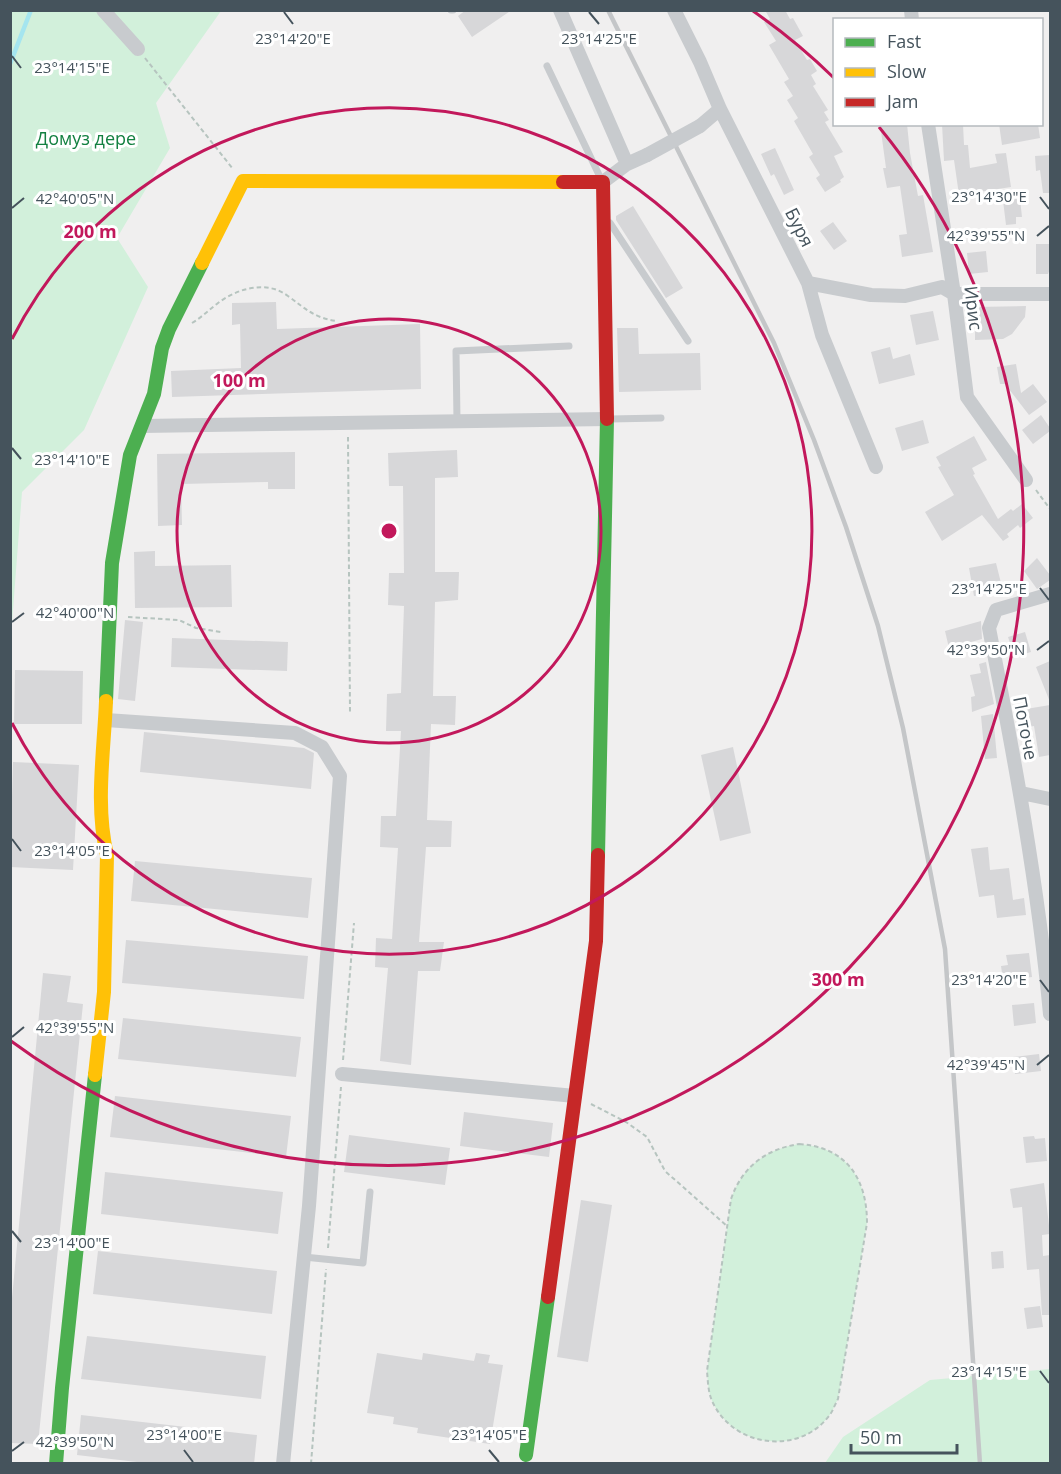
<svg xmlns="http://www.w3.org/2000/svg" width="1061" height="1474" font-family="'Open Sans',sans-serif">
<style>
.green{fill:#d2f0db}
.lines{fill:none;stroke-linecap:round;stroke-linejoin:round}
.stream{stroke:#a5e5ef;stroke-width:4.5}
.building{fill:#d7d7d9}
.path{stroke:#b6c4bf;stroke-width:2;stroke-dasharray:4.5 3;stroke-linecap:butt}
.lane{stroke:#c8cbce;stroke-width:7}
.street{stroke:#c8cbce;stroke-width:14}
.fast{stroke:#4caf50;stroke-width:14}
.slow{stroke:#ffc107;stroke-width:14}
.jam{stroke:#c62828;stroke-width:14}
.rail{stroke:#c4c6c8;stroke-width:4.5}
.street-bridge{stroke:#c8cbce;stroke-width:14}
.ticks{fill:none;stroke:#45535c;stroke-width:2}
.ring{fill:none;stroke:#c2185b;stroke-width:3}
.labels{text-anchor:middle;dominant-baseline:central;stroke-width:6;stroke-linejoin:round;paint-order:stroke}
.park-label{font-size:18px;fill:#138041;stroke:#fff}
.street-label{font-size:18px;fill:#45535c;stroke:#fff}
.ticks-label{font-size:15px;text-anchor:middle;fill:#45535c;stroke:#fff;stroke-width:6;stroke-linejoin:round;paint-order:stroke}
.centre{fill:#c2185b;stroke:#fff;stroke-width:3}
.ring-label{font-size:18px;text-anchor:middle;font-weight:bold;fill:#c2185b;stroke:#fff;stroke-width:6;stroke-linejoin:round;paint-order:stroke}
</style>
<rect width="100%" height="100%" fill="#f0efef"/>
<path class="green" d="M11,11h210l-65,92 14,45 -53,90 31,49 -64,143 -62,62 -11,144z
M799,1144c47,3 68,34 68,79l-29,176c-3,5 -5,12 -9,17 -30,39 -94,32 -116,-13 -5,-10 -5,-21 -6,-32l24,-172c11,-32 35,-50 68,-55z
M1050,1369v94h-225l18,-26 87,-57z"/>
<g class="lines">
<path class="stream" d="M10,64l21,-54"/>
</g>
<path class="building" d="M466,10h46l-40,27 -14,-21z
M765,10h20l5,9 3,-1 10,18 -8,4 12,20 3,-1 7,12 -6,4 5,9 -3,2 15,24 -4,2 5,8 -4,2 18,30 -9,4 10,21 -4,3 1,2 -16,10 -9,-14 4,-3 -11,-18 4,-3 -19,-33 4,-3 -11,-18 6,-4 -9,-14 5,-3 -20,-34 7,-4 -12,-19 6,-3z
M880,124h27l3,29 8,43 5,-1 10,57 -31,5 -3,-22 8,-1 -7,-48 -13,2 -4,-20h3z
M942,124h21l1,21h4l2,23 27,-5 -2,-9 11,-1 5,34 -52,8 -5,-35 -10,1z
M999,124h39l2,14 -38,7z
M775,148l19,42 -10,5 -10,-21 -3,2 -10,-22z
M1050,155v38h-7l-3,-23 -4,1 -1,-15z
M1019,190l3,27h-6v7l-10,1 -4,-33z
M633,206l50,82 -17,10 -50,-78v-4z
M833,222l14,19 -13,9 -14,-19z
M1036,244h14v25l-2,5h-12z
M986,251l2,21 -19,2 -2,-21z
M276,302l1,27 143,-5 1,65 -249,8 -1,-26 70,-3 -1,-44 -8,1v-22z
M1026,306l-1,11 -13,17 -9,5 -28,1v-33z
M933,311l6,29 -23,5 -6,-30z
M617,328h21l1,26 61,-1 1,37 -82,2z
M890,347l3,12 17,-5 5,21 -36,9 -8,-32z
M1016,364l5,29 12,-9 14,18 -18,13 -24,-31h-5l-3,-17z
M1041,415l9,13v3l-17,13 -11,-14z
M923,420l6,23 -27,8 -7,-23z
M974,436l13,24 -15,8 3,6 -2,1 25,44 13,-10 2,2 9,-7 11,14 -13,10 -2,-3 -11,9 2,3 -6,4 -21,-26 -40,26 -17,-29 29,-17 -16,-28 3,-1 -5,-9z
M457,450l1,27 -23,1v94h24l-1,28 -23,2 -2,94h23l-1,29 -24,-1 -4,96 25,1 -1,26h-25l-7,95h25l-4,29h-22l-7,94 -31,-4 8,-93 -13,-1 1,-29 16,1 6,-91 -18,-1 1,-31h15l5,-85h-15l1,-37 14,-1 3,-87 -16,-1 1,-32h15l-1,-87h-14l-1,-33z
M295,452v37h-27v-7l-87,2 1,41 -24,1 -1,-72z
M155,551v15l76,-1 1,42 -97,1 -1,-56z
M1037,558l13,17v5l-13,9 -13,-18z
M996,563l7,28 -29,5 -5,-28z
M125,620l18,2 -8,79 -17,-2z
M981,621l1,18 -33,9 -4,-17z
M1025,632l6,20 -20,6 -4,-11 4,-1 -3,-9z
M172,638l116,4 -1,29 -116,-4z
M1050,661v41l-14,-35z
M986,662l8,42 -22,8 -1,-15 4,-1 -5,-21 11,-2 -2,-9z
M15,670l68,1 -1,53h-68z
M1050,705v22h-1l1,28 -11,2 -5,-31 -5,1 -3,-18z
M993,714l4,44 -12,1 -4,-43z
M144,732l160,16 10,5 -3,36 -171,-17z
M733,747l18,86 -31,8 -19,-86z
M13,762l66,3 -6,105 -63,-3z
M988,847l2,23 19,-2 4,32 11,-2 2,17 -29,3 -3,-23 -15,2 -8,-48z
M135,861l177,17 -4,40 -177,-17z
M126,940l182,16 -4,43 -182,-16z
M1029,953l3,24 -29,3 -2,-14 7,-1 -2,-10z
M43,973l28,3 -4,26 16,2 -45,440 -28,-1v-124z
M1034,1003l2,20 -22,3 -2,-21z
M123,1018l178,19 -5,40 -178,-18z
M1039,1054l2,17 -26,3 -2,-17z
M115,1096l176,20 -5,41 -176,-20z
M464,1112l89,11 -4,34 -89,-11z
M349,1135l101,13 -5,37 -101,-13z
M1034,1136l1,3 10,-1 2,23 -21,2 -3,-26z
M105,1172l178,20 -5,42 -177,-20z
M1044,1183l6,51 -8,1 1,21 7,-1v60h-8l-3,-46 -12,1 -5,-63 -9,1 -3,-19z
M581,1200l31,5 -24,157 -31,-5z
M98,1251l179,20 -5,43 -179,-20z
M1003,1251l1,17 -12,1 -1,-17z
M1040,1306l3,21 -16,2 -3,-21z
M87,1336l179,20 -5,43 -180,-20z
M377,1353l45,7 1,-7 51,8 2,-8 14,2 -2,8 15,2 -13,79 -73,-11 1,-5 -25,-4 1,-7 -27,-4z
M81,1415l176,20 -3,29h-100l-77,-9z"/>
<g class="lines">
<path class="path" d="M145,58l88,111
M192,323c10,-6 17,-13 26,-20 20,-15 49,-23 70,-7 18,13 26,22 49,25
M348,437l2,276
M1036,490l14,19
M128,617l51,3 17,8 25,4
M343,1060l11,-137
M591,1104l35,18 21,15 18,34 62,55
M799,1144c47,3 68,34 68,79l-29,176c-3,5 -5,12 -9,17 -30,39 -94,32 -116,-13 -5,-10 -5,-21 -6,-32l24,-172c11,-32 35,-50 68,-55z
M328,1248l13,-161
M311,1464l15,-195"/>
<path class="lane" d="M451,10h2
M547,66l54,113
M610,223l78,118
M610,419l51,-1
M457,421l-1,-70 113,-5
M304,1257l59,6 7,-71"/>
<path class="street" d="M103,10l35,39
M560,10l67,154
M674,10l26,52 20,47 88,174 14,52 54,132
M911,10l1,10
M928,124l26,170 13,103 59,83
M700,126l20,-17
M603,182l24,-18 20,-9
M808,283l63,12 34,1 37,-9 12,7h96
M142,426l465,-7
M1050,594l-54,16 -7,18c25,128 49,256 61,386
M106,720l189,13 27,14 18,29 -31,430 -26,258
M1021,793l29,6
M342,1074l233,22"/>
<path class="fast" d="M106,701l6,-138 18,-108 24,-61 8,-46 7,-19 33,-66
M598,855l9,-436
M526,1455l22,-158
M56,1464l6,-76 33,-313"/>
<path class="slow" d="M202,263l41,-82 320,1
M95,1075l9,-83 3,-137c-12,-49 -3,-104 -1,-154"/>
<path class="jam" d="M563,182h40l4,237
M548,1297l48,-356 2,-86"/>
<path class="rail" d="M608,10l166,333 40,97 32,87 32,99 25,102 42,221 35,515"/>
<path class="street-bridge" d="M647,155l53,-29"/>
</g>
<path class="ticks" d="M284,12l9,12M589,12l10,12M12,56l9,12M1040,197l9,12M12,208l12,-10M1037,236l12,-10M12,448l9,11M1040,588l9,12M12,622l12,-9M1037,650l12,-9M12,839l9,12M1040,980l9,12M12,1037l12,-10M1037,1065l12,-10M12,1231l9,11M1040,1371l9,12M184,1450l9,12M489,1450l10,12M12,1451l12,-9"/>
<g class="ring">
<circle cx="389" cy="531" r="212"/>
<path d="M12 339A423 423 0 1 1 12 723"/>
<path d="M753 11A635 635 0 0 1 834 78M879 127A635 635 0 0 1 11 1041"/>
</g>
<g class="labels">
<g class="park-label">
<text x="86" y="138">Домуз дере</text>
</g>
<g class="street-label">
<text transform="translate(800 227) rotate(63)">Буря</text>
<text transform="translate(974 308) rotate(83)">Ирис</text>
<text transform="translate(1026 728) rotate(79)">Поточе</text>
</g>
</g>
<g class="ticks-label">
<text x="293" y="44">23°14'20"E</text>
<text x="599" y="44">23°14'25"E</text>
<text x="72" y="73">23°14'15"E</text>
<text x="989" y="202">23°14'30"E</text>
<text x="75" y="204">42°40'05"N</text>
<text x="986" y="241">42°39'55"N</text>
<text x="72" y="465">23°14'10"E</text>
<text x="989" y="594">23°14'25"E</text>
<text x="75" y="618">42°40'00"N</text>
<text x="986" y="655">42°39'50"N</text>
<text x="72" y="856">23°14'05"E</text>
<text x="989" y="985">23°14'20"E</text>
<text x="75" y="1033">42°39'55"N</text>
<text x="986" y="1070">42°39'45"N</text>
<text x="72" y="1248">23°14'00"E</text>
<text x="989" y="1377">23°14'15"E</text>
<text x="184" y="1440">23°14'00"E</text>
<text x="489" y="1440">23°14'05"E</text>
<text x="75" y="1447">42°39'50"N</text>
</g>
<circle cx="389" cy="531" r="9" class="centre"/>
<g class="ring-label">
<text x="90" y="238">200 m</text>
<text x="239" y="387">100 m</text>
<text x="838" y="986">300 m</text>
</g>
<rect width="1061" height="1474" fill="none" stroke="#45535c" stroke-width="24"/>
<rect x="833" y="18" width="210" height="108" fill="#ffffff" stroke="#b5babe" stroke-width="1.5"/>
<rect x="845" y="38" width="30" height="9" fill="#4caf50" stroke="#b5babe" stroke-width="1.5"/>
<text x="887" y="48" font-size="18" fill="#45535c">Fast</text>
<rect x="845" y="68" width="30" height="9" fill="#ffc107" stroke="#b5babe" stroke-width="1.5"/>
<text x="887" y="78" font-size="18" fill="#45535c">Slow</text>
<rect x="845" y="98" width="30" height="9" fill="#c62828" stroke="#b5babe" stroke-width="1.5"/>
<text x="887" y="108" font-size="18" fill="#45535c">Jam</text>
<path d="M851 1444v9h106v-9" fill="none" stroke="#45535c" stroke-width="3"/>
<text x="860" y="1444" font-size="18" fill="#45535c" stroke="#ffffff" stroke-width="4.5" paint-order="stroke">50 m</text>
</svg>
